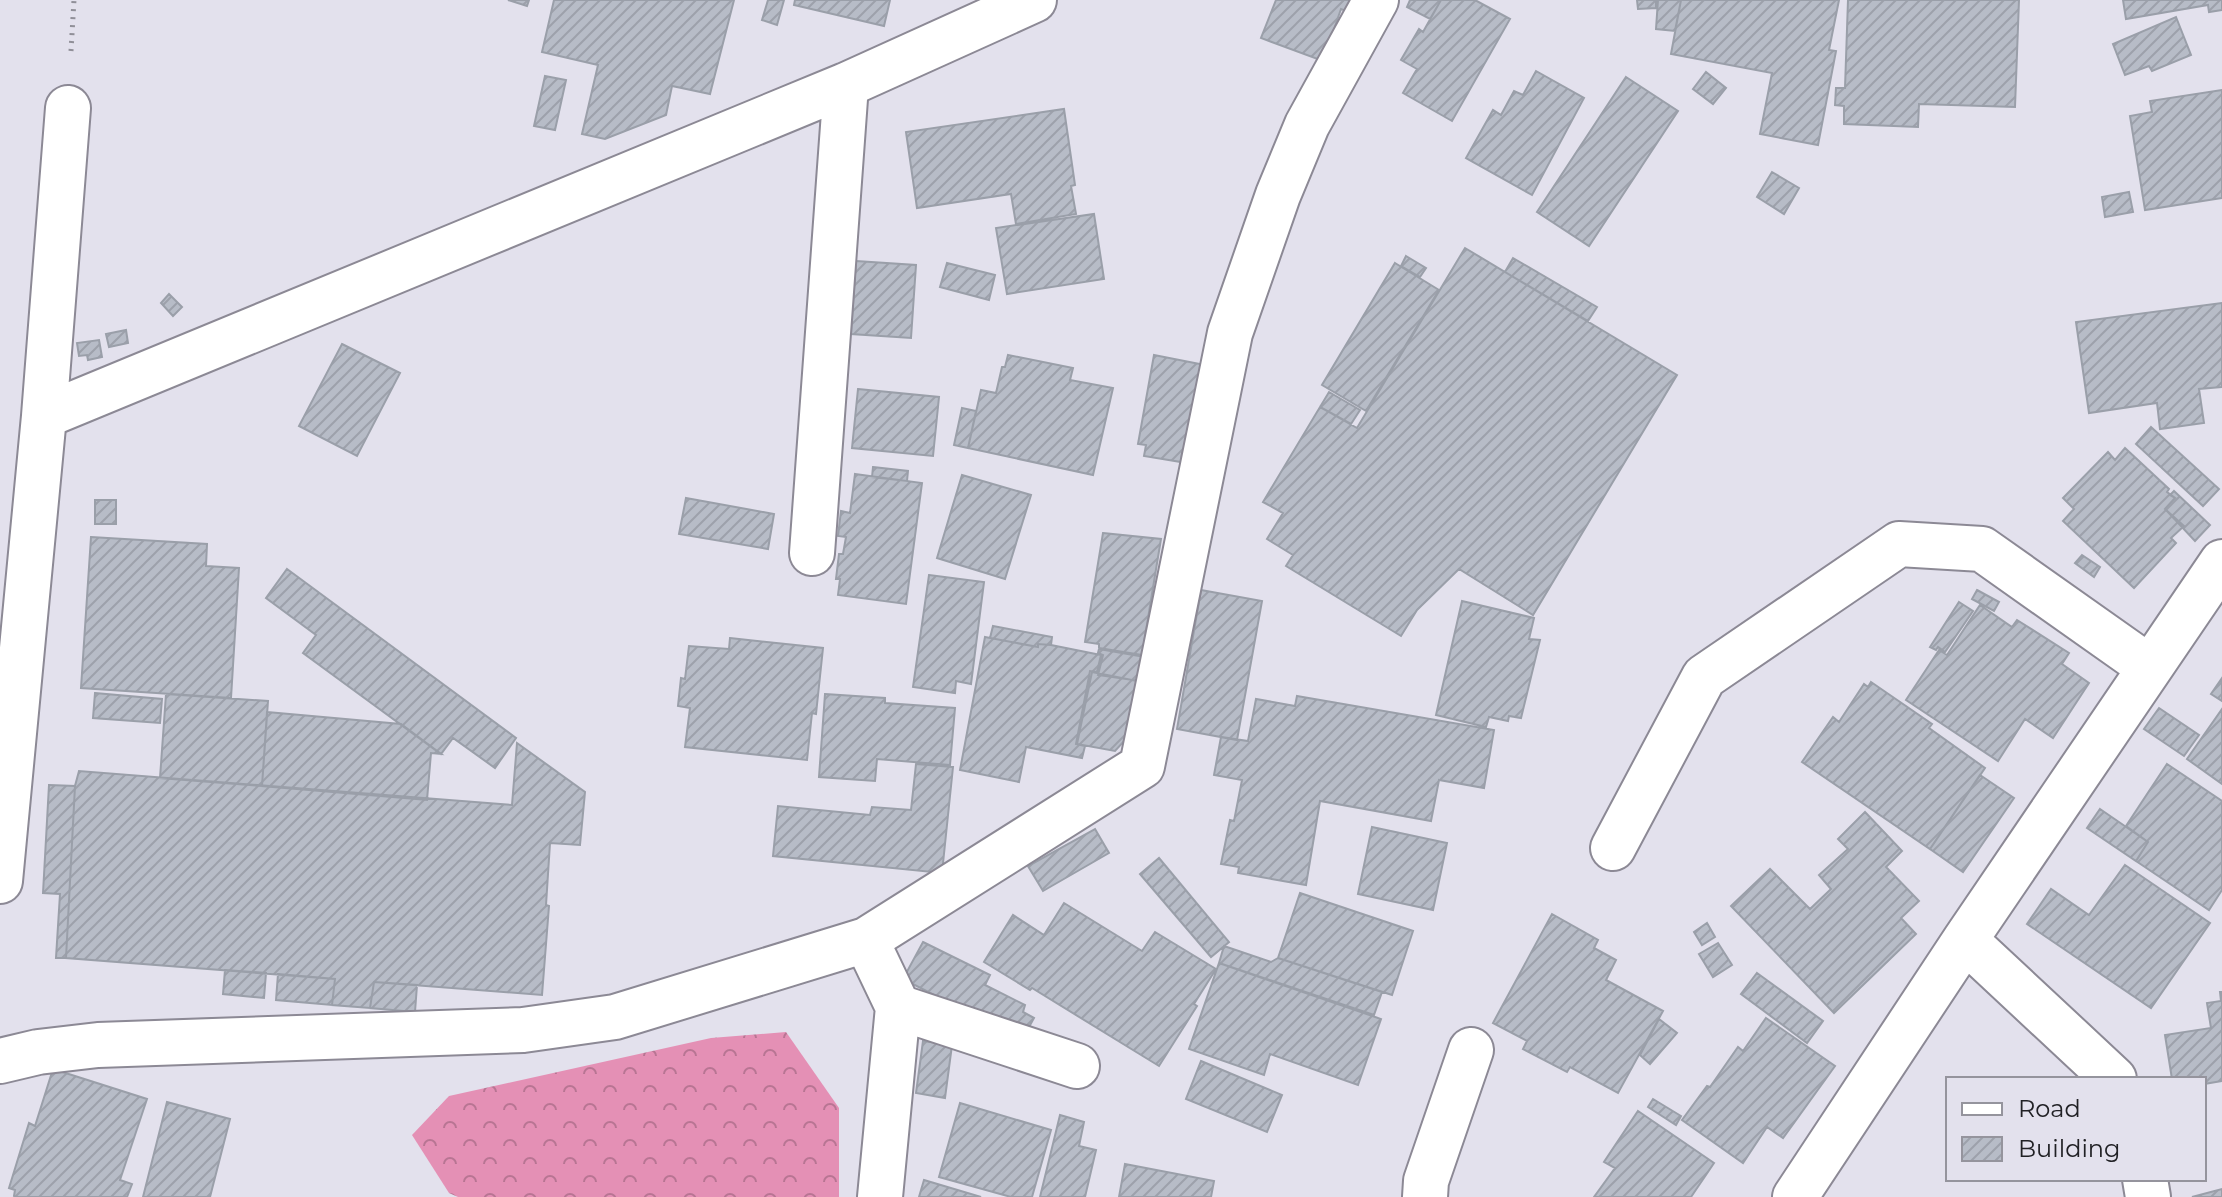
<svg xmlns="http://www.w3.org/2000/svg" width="2222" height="1197" font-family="Montserrat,sans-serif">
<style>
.forest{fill:url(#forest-crowns)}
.building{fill:url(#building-hatch);stroke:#9a9fa9;stroke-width:2}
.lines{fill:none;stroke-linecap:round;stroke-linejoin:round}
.street-casing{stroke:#8c8995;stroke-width:48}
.path{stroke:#908f98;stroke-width:5;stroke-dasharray:2 6;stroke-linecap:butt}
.street{stroke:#fff;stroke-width:44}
</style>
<defs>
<pattern id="forest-crowns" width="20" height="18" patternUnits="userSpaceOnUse" patternTransform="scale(2)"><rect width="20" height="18" fill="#e490b5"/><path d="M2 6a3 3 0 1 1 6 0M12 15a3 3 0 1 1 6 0" fill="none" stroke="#b87593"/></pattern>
<pattern id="building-hatch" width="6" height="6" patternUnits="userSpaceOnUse" patternTransform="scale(2)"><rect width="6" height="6" fill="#b7bcc7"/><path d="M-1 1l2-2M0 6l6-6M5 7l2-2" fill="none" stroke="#9da1ab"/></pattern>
</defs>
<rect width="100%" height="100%" fill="#e3e1ed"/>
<path class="forest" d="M786,1032l53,76v89h-381l-9,-4 -37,-58 37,-39 262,-58z"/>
<path class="building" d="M508,0h21l-2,6z
M554,0h180l-24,94 -38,-8 -6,29 -61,24 -23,-5 16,-69 -56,-13z
M768,0h16l-7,25 -15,-5z
M795,0h95l-6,26 -90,-21z
M1276,0h78l-5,12 -8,-3 -18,52 -62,-23z
M1410,0h31l-11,19 -23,-12z
M1441,0h34l35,19 -58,102 -49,-28 14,-24 -16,-9 18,-31 4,3z
M1637,0h19v8l-18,1z
M1658,0h23l-6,31 -19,-2z
M1681,0h158l-10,50 7,1 -18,94 -58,-11 12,-61 -101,-19z
M1848,0h171l-4,107 -96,-3 -1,23 -74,-3v-18l-9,-1 1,-17h9z
M2123,0h99v10l-13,2 -1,-7 -82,14z
M2176,17l15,38 -39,16 -3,-5 -24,9 -12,-31z
M1536,71l48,27 -52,97 -66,-37 27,-48 8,5 13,-24 9,4z
M1706,72l20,16 -13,16 -20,-15z
M545,76l21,4 -11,50 -21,-4z
M1626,77l52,34 -89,135 -52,-34z
M2222,90v108l-77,12 -15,-94 22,-4 -2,-11z
M1064,109l11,76 -4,1 5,28 -60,10 -5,-30 -94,14 -11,-76z
M1772,172l27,16 -15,26 -27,-17z
M2129,192l4,20 -28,5 -3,-20z
M1094,214l10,65 -97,15 -11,-66z
M1465,248l212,127 -144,240 -74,-46 -42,41 -16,26 -115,-70 7,-11 -26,-16 16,-26 -20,-11 57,-95 37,21z
M1406,256l20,12 -6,9 -19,-11z
M1513,258l84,49 -9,14 -83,-49z
M856,261l60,4 -5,73 -60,-4z
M947,263l48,12 -6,25 -49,-13z
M1395,263l44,27 -73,121 -44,-26z
M169,294l13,13 -9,9 -12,-13z
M2222,303v84l-23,2 5,34 -44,6 -3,-26 -68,10 -13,-91z
M126,330l2,13 -19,4 -3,-13z
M99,340l3,17 -14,3 -1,-5 -8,1 -2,-13z
M342,344l58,29 -43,83 -58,-30z
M1008,355l65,13 -3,12 43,8 -20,87 -125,-27 13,-58 15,3 6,-26h3z
M1154,355l51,10 -16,90 -7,-2 -1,9 -37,-6 2,-11 -8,-1z
M858,389l81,8 -6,59 -81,-8z
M1329,392l31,18 -9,14 -31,-17z
M962,408l14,3 -8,37 -14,-3z
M2151,427l68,62 -16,17 -67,-62z
M2125,448l44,41 -2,3 8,6 -10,11 19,17 -13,12 5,5 -42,45 -71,-67 11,-12 -11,-11 45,-46 7,8z
M873,467l35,4 -1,10 -35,-4z
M855,474l67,9 -16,121 -68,-9 2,-16h-4l3,-25h4l3,-17 -8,-1 3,-25 9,2z
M962,475l69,20 -26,84 -68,-21z
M2174,491l36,34 -15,16 -30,-32 10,-11 -5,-3z
M686,498l88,16 -6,35 -89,-15z
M95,500h21v24h-21z
M1103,533l58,6 -19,116 -43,-7v-4l-14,-2z
M91,537l116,7 -1,22 33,2 -8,130 -150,-10z
M2082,555l18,12 -6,10 -19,-14z
M287,569l229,169 -21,30 -42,-30 -12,16 -138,-101 13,-18 -50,-37z
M929,575l55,7 -13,102 -15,-3 -1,12 -42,-6z
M1201,590l61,11 -25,139 -60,-11z
M1977,590l22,12 -5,9 -22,-12z
M1462,601l72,17 -5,21 11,1 -19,78 -12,-2 -1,5 -19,-4 -3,10 -50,-12z
M1959,602l14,9 -28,41 -7,-5 -2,3 -6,-3z
M1980,605l32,22 5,-7 52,33 -7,11 27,19 -36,55 -28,-19 -27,42 -92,-61 33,-50 8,5z
M993,626l59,11 -1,8 -13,-1v3l-48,-9z
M985,637l53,10v-3l13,1 50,10 -4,17 -7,-1 -14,73 9,2 -3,12 -56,-11 -7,35 -59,-12z
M730,638l93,10 -7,66 -4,-1 -5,47 -122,-13 5,-39 -12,-2 3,-28 4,1 4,-33 40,3z
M1099,649l46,8 -4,24 -43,-6 5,-20 -5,-2z
M1092,672l45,9 -11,58 -11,12 -38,-7z
M2222,678v23l-11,-7z
M1871,682l61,42 -3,4 56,40 -55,81 -128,-87 31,-45 6,5 25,-38 4,3z
M95,693l67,6 -2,24 -67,-5z
M166,694l102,7 -6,85 -102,-8z
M825,694l60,4v5l70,5 -5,57 -73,-6 -2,22 -56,-4z
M1297,696l197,34 -10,58 -45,-8 -8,41 -111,-20 -14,84 -68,-12 1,-6 -18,-3 9,-44 4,1 8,-41 -28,-5 7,-38 27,4 8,-42 39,7z
M2159,708l40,27 -15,21 -40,-27z
M2222,709v75l-35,-25z
M267,712l134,12 40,30 -10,-1 -4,47 -165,-14z
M517,743l68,49 -5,53 -30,-2 -4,62 3,1 -7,89 -168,-13 -4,26 -38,-3 3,-26 -269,-21 9,-172 4,-15 433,34z
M916,764l37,3 -11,106 -169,-17 5,-50 92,9 2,-8 39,3z
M2167,764l55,37v89l-13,20 -73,-49 12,-19 -22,-16z
M1980,775l34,23 -51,74 -33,-23z
M49,785l26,1 -9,172h-10l4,-64 -17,-1z
M2100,809l48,33 -12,19 -49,-33z
M1865,812l37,39 -16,16 33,34 -18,17 15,16 -82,79 -103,-107 39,-37 40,40 21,-20 -12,-14 29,-26 -10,-10z
M1372,827l75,16 -14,67 -75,-16z
M1095,829l14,24 -66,38 -15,-25z
M1159,858l70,84 -18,15 -71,-83z
M2125,865l85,58 -59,85 -124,-84 24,-35 38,26z
M1300,893l113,38 -21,64 -114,-37z
M1064,903l78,48 13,-19 61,37 -22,35 3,2 -38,60 -127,-78 -2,2 -46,-28 29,-47 31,20z
M1552,914l46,26 -4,8 22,12 -10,20 57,31 -45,82 -48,-26 -3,5 -44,-23 4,-8 -34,-18z
M1707,923l8,14 -13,8 -8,-13z
M923,942l67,33 -5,10 40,20 -2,7 11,6 -12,22 -119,-61z
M1718,943l14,22 -19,12 -14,-23z
M1224,946l47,16 7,-4 104,34 -8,23 -155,-52z
M1219,963l162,56 -23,66 -88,-31 -6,21 -75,-26z
M225,970l41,3 -2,25 -41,-4z
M1757,973l66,48 -16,22 -66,-49z
M278,974l57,5 -3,26 -56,-5z
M374,982l43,3 -2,27 -45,-4z
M2220,992h2v89l-18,3v-5h-32l-7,-44 46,-7 -4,-25 14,-2z
M1766,1018l69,48 -52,72 -16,-11 -24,36 -61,-43 25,-34 3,1 28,-40 5,4z
M1659,1019l18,14 -27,31 -10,-9z
M923,1041l29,4 -7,53 -29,-5z
M1201,1061l81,34 -15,37 -81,-33z
M53,1069l94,30 -27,81 12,4 -5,13h-111l-2,-1 1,-6 -6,-2 20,-65 6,3z
M1653,1099l28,17 -5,9 -28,-18z
M167,1102l63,17 -20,78h-67z
M960,1103l91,27 -19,67h-21l-72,-20z
M1638,1111l76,52 -23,34h-97l21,-29 -11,-6z
M1060,1115l24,7 -5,24 17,4 -11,47h-45z
M1125,1164l89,17 -3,16h-92z
M924,1180l57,17h-62z
M2222,1189v8h-30z"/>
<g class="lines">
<defs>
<path id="street" d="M44,416l24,-308
M812,553l34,-468
M1613,848l91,-171 195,-133 83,5 167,118
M0,881l44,-465 802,-331 188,-85
M866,940l32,67 -18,190
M1965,940l149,139
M898,1007l179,59
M0,1061l38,-9 60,-7 425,-15 92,-13 251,-77 276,-174 88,-433 48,-138 29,-70 69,-125
M2145,1179l3,18
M1425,1197l1,-16 45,-131
M1795,1197l170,-257 257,-378"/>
</defs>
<use href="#street" class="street-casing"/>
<path class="path" d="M71,51l3,-51"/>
<use href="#street" class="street"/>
</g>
<rect x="1946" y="1077" width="260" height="104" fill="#e3e1ed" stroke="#95949d" stroke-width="2"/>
<rect x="1962" y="1103" width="40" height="12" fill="#ffffff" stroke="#95949d" stroke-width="2"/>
<text x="2018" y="1117" font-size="24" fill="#212125">Road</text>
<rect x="1962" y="1137" width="40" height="24" fill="url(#building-hatch)" stroke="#95949d" stroke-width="2"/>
<text x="2018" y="1157" font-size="24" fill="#212125">Building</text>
</svg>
